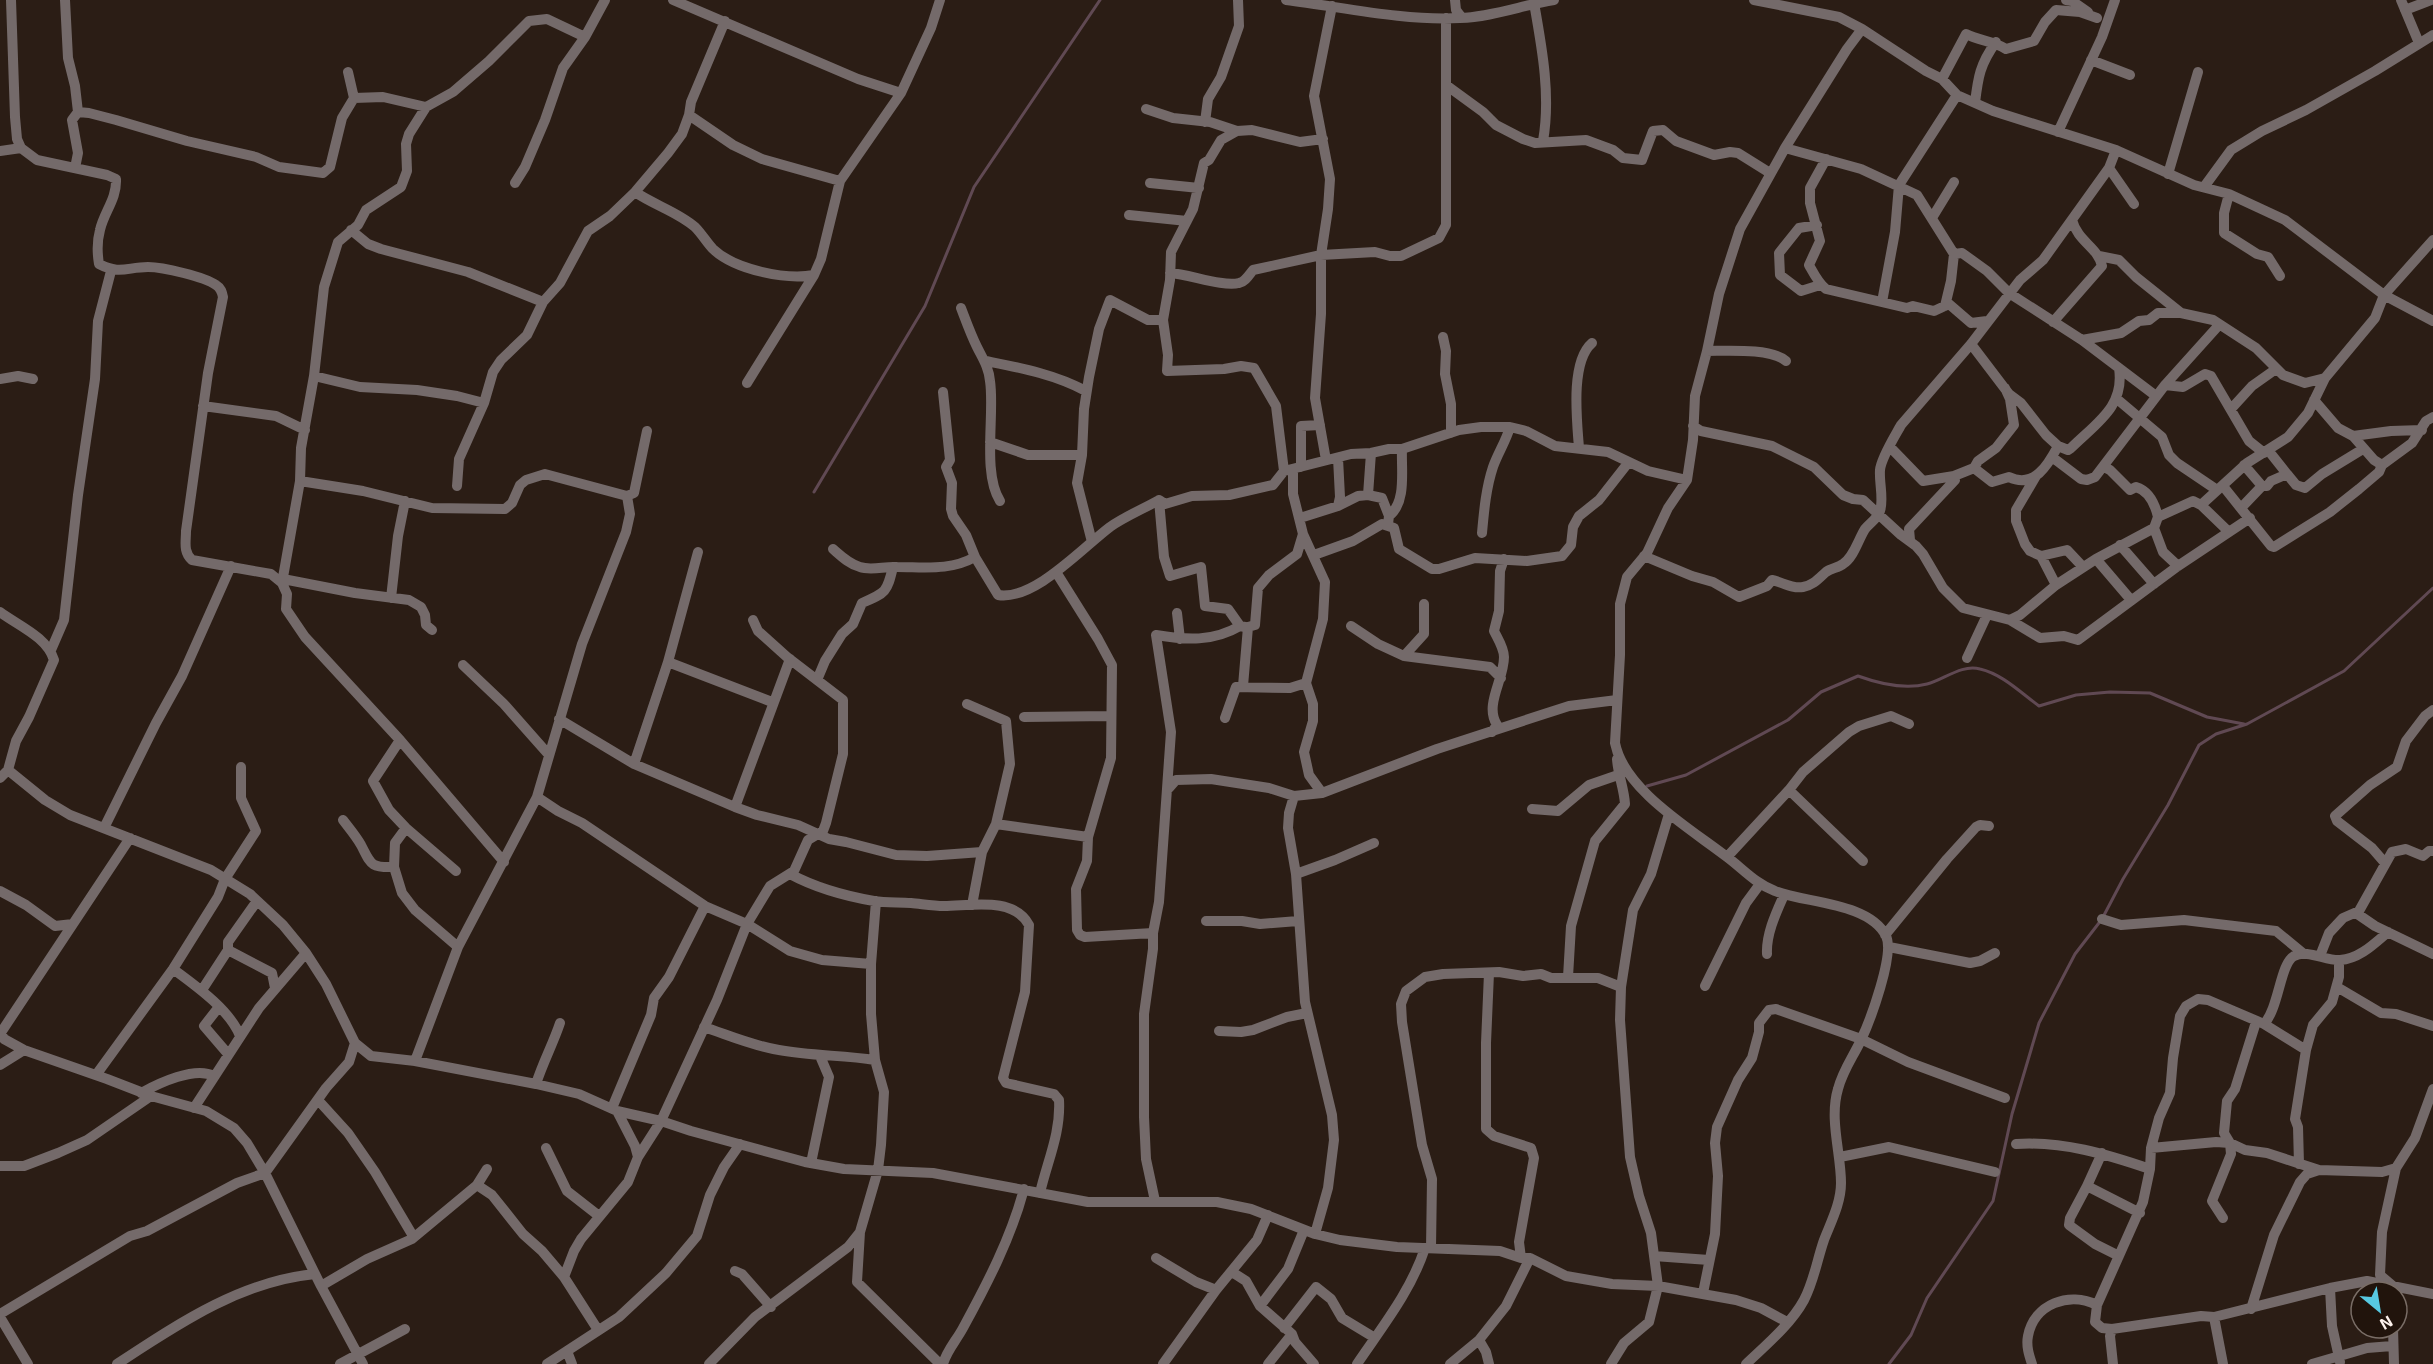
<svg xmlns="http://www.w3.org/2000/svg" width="2433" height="1364" font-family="'Exo 2',sans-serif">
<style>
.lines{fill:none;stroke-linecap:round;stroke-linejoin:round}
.stream{stroke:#604953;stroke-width:3}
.minor{stroke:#746a6a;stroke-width:10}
</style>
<rect width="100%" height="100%" fill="#2b1d15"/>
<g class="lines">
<path class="stream" d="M814,492l111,-186 49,-119 126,-187
M1647,786l39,-11 102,-55 33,-28 37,-16c22,8 46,14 69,8 17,-4 34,-20 53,-15 22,5 40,23 59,37l37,-11 34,-3 40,1 57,24 37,7
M1889,1364l22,-29 16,-37 66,-97 19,-87 27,-91 36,-69 27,-35 21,-40 45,-74 31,-60 17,-11 31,-10 97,-53 89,-83"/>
<path class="minor" d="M11,0l4,117 2,22 4,9 16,12 70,15 9,4c1,20 -12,33 -16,51 -3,11 -3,22 -1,34 21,11 28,3 49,3 15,0 57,10 68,18 5,3 6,7 7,12l-15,76 -22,158c0,11 -3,21 6,29l79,14 11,9 5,11 -1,15 19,28 95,103 104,122
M65,0l3,58 7,28 3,26 -6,8 6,33 -3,15
M673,0l185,79 43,14
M1286,0c57,7 116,21 174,18 32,-1 63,-13 94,-18
M1455,0l1,10 6,8
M1754,0l85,17 23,12 64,42 16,8 15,16 36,16 123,39 78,35 35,9 56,26 99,75 49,26
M2066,0l6,1 16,11
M2401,0l18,43
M1534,3c8,45 17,93 9,138
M2405,10l26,-10
M2091,60l39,15
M348,72l6,26
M1942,79l24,-45c14,7 28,7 40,15l28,-8 11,-19 11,-12 24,2 17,6
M1446,85l37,27 13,13 27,14 12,4 51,-3 27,10 10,8 19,2 11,-29 10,-1 13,11 38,14 16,-3 8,1 32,20
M1975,103c3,-26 5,-39 21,-61
M426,107l27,-15 36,-31 40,-40 18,-2 38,18 20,-37
M1146,109l27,9 37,4 27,9 15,-1 48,12 23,-3
M78,112l11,1 27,7 71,21 69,16 23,10 44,6 7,-6 12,-49 12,-20 29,-1 43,10 -17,27 -3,10 1,27 -6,16 -35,23 -8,15 -20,17 -14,45 -10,89 -13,72 -1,33 -18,102
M689,115l44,30 29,14 78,22
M1205,122l3,-23 13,-22 18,-51 -1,-26
M1237,131l-16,9 -12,20 -5,3 -11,46 -22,43 -1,28 -7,40 5,35 -1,16 57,-2 17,-3 13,2 22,38 8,65
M2058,132l44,-95 13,-37
M1785,148l76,21 56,26 37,59 -3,27 -6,25
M0,151l21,-3
M1826,159l-16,29v15l10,38 -11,24c5,9 10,19 17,24l81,19 6,-2 21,5 15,-7 22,19 16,-2
M2109,168l25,36
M2168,174l30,-102
M515,183l10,-16 20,-47 18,-52 22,-31
M1150,183l49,5
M2204,187l27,-37 31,-19 44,-21 69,-39 58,-36
M635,192c19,13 43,20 60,35 7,7 12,16 18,22 22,21 73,31 101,26
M2229,194l-5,19v20l33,21 11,3 12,19
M1129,215l58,6
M1932,218l22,-36
M1817,225l-18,3 -20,25 1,22 21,16 19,-6
M351,230l17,14 13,5 87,23 75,30
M1954,254l8,-1 25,18 22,22 73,47 74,56
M2099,256l20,4 17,17 45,36
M1170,273c19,1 52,14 69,10 6,-1 10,-8 14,-13l68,-15 54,-3 15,4h11l38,-18 7,-13v-207
M1882,302l13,-70 4,-47 58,-90
M961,308c5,13 10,27 16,39 6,12 12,21 13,34 5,32 -8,92 10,120
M2053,322l49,-56c-4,-19 -24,-24 -30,-46
M1443,337l3,14 -1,23 6,30v29
M2082,340l39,-7 18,-12 10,-1 9,-7h23l32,7 43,28 27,27 22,8 20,-5
M1971,344l38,50 12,9 25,32 12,11
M1707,351c20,0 64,-3 79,10
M986,361c35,7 68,13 100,30
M314,376l46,11 57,3 40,6 27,7
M0,379l18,-3 15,3
M747,383l67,-108 7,-16 19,-78 61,-88 30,-65 9,-28
M2165,385l18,2 22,-13 6,2 38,65 15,12
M943,392l7,68 -4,7 6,16 -1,26 2,7 13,19 9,22
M2117,399l45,38 7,18 8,8 40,27
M2314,400l24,28 15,8 21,24 8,5
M203,406l73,10 29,14
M2231,409l21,-23 24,-17
M1693,426l8,5 71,15 42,21 29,28 10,4 10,1 38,35 15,11 7,8 20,34 20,20 47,12 30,18 24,-2 14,4 100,-74 72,-48
M2353,436l38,-5 31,-1
M990,442l38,13h54
M1579,448c-2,-27 -9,-86 13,-105
M1891,448l32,33 31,-5
M2268,450l19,24
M1371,453l-3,42 14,3 7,18 -1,8
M2052,457l29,22 6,1 8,-3 70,-92 54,-60
M1326,460l-11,-62 6,-84v-59l7,-46 2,-30 -16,-83 18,-90
M2244,465l18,21
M1301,467v-41l19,-1
M2104,467l6,3 20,20 6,-3c13,4 19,17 22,30
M1974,468l18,14 17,-5c25,12 39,-12 49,-31l10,4 3,-2c25,-25 54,-41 48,-80
M1293,470v24l10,40 22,48 -2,37 -17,64 7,21v17l-9,31 5,23 13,18
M2036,476l-20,34v11l9,23 5,7 11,5 15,29
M300,481l63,10 69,17 73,1 7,-6 8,-18 6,-5 19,-6 82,22
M457,486l2,-27 25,-56 9,-31 8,-12 26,-25 16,-33 17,-19 28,-52 22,-15 25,-24 33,-39 14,-19 7,-19 2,-13 34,-81
M2223,486l48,60 3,1 56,-35 29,-23 20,-17 3,-7 30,-22 14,-22 7,-4
M1159,500l5,57 6,19 31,-9 4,39 23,3 12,17 5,1
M2201,505l28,27
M1338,506l2,-9 -2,-39
M2241,508l21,-22h5l4,-5 16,-7 9,11 9,3 17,-14 41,-25
M1389,516c18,-14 12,-46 13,-67
M1300,518l38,-12 20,-10 10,-1
M2154,528l9,24 15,14
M1482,533c2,-22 4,-45 11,-66 5,-14 13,-26 17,-40
M1910,540l-1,-11 46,-49 -1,-4 20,-8 4,-7 18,-13 18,-23 -4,-26 -5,-11
M1092,542l-15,-59 5,-28 2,-46 5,-32 10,-48 11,-29 38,20h15
M2120,545l34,39
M833,549c8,7 16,15 27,18 11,4 25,-1 37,0 28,0 53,4 78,-10l23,38c36,6 84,-47 112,-68 14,-10 33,-18 49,-27l6,4 27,-8 37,-1 44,-10 11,-14 67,-17 20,-1 18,-4h13l57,-19 22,-3h29l16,4 29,15 53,6 40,19 39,9
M1314,555l39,-14 29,-17 12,4 5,21 33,20h7l36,-11 52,3 35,-5 9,-11 2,-18 6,-11 20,-16 29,-37
M1644,556l48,20 21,6 26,15 28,-11 5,-6c10,2 20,9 31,7 11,-2 16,-9 23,-15 5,-4 12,-4 17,-8 11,-7 15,-24 22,-35 5,-6 12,-10 15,-18 4,-12 -1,-28 0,-41 1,-12 15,-34 21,-45l70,-81 49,-64 23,-20 66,-92 7,-18
M2041,556l26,-6 16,17
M2096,559l35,41
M1056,572l42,67 14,26 -1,93 -23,79 -1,24 -11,28 1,41 3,5 5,2 68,-4
M283,579l72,14 54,7 12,7 4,8 1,10 6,5
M391,598l7,-62 7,-35
M0,612c19,14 47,25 54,48l-25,57 -13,24 -8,29 -8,8
M1177,613l3,26
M2010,620l10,-5 36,-30 40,-26 58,-31 4,-11 35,-16 8,4 46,-42 41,-26 20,-24 17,-35 50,-60 9,-23 49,-55
M1351,626l27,18 26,12 86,11 11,11
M51,650l13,-30 14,-125 17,-116 3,-58 13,-50
M1404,656l20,-22v-30
M1967,658l20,-43
M668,662l104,40
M463,665l40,38 46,52
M817,680l8,-19 17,-27 11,-10 9,-21c24,-10 25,-11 31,-36
M1236,687l54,1 16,-5
M967,704l39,17 4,43 -14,60 -14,28 -10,53
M1024,717l87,-1
M1225,718l11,-31 7,-1 5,-59 7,-2 3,-37 11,-13 28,-21 6,-20
M559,719l75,45 101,43 22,8 41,10 31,14 17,3 50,13 31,1 55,-4
M1492,732l5,-7c-13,-20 7,-45 7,-68 0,-9 -6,-18 -10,-26l5,-20 1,-40 4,-12
M400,740l-27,41 16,29 17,18 50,43
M634,764l34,-102 30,-110
M1169,788l7,-8 35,-1 58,9 25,8 28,-3 115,-44 104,-34 28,-9 48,-6
M1789,790l74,71
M1294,796l-5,17 -1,15 8,46 9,128 27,113 2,25 -6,48 -13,46
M537,797l21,14 24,12 123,83 42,18 43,27 32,9 49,4
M735,807l55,-148
M1532,809l26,2 31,-26 29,-10
M343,820c6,8 13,16 18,25 10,19 9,23 33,22
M996,824l92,13
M104,828l52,-105 26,-47 49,-110
M406,828l-11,15 -1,24 8,26 13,17 43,37
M1727,857l62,-67 14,-18 46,-40 10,-6 32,-10 18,8
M2385,863l-13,-15 -35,-27 -2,-5 35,-31 27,-18 9,-26 19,-25 8,-6
M790,874c26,14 55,22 84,27 12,2 25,1 37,2 11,1 22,3 33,3 26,0 70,-10 85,19l-4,67 -22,86 3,5 48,11 5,6c2,33 -12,62 -19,93
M1296,874l39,-14 39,-17
M0,891l26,14 29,21 18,-2
M2356,913l19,13 58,28
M2102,919l19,6 63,-5 92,11 28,23
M1206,921h36l18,3 38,-3
M2388,932c-14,12 -29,27 -48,28 -14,1 -33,-11 -46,-4 -14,8 -15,52 -30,68l-56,-24 -10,-1 -12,7 -6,10 -7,42 -3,35 -11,25 -8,30 -1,21 -7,33 -46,103 -2,17 7,6 10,1 89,-13 13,1 116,-29 37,-7 66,13
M1885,935l62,-76 29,-32 4,-2 9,1
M1889,947l81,16 10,-2 15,-8
M228,950l44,23 3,15
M1767,954c-1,-20 9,-41 17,-59
M2320,956l9,-23 14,-15 16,-7 33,-59 14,-3 17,7 6,-5h4
M173,969c23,17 57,41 67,67
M1489,973l-3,70v86l8,7 37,12 3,10 -15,84 2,16
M1568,977l3,-51 24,-85 30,-37c-1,-16 -7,-29 -8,-45
M1705,986l41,-83 14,-19
M2337,987l44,26 15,1 37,12
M202,990l26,-40v-8l29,-41
M218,1008l-14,18 24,28
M2264,1024l42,26
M704,1027c24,8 49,19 75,23 32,6 64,5 96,10
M1219,1031l22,1 12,-2 34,-13 20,-4
M1,1033l3,6 20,11 83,29 44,17 55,15 28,17 13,15 18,30 56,113 42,78
M0,1034l130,-196
M355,1043l16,13 44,5 121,23 43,10 38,17 44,10 30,10 114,31 39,7 89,4 155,29h129l34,7 64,25 25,6 57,7 103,4 21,7h9l36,18 46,8 46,2 78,14 25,8 26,14
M415,1061l43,-114 79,-150 45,-153 44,-112 4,-18 -3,-18 7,-3 13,-62
M0,1065l24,-15
M96,1075l77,-106 45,-72 7,-18 31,-48 -15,-33v-31
M536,1084c7,-22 17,-40 24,-61
M141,1093c18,-10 54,-27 73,-17
M318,1100l30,33 27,39 38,64
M194,1108l65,-100 47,-55
M612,1108l39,-93 3,-17 15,-21 36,-71
M617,1111l18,35 3,11
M2016,1144c47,-3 90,10 134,25
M546,1148l21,43 32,25
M2151,1148l65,-6 14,1 15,7 22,3 52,17 63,2 14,-4
M2102,1153l-15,33 -17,32 -1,7 26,19 24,12
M1840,1157l49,-10 106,25
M811,1163l18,-86 -9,-21
M2299,1164l-1,-37 -3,-8 11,-69 7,-25 19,-23 7,-25v-17
M0,1166h24l34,-13 29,-13 64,-44
M477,1185l15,10 31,39 19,17 22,26 34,53
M2087,1186l53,27
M1155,1201l-9,-42 -2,-42v-103l9,-65v-16l6,-31 12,-170 -15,-97c30,5 57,7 84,-9
M2223,1218l-11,-17 19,-47 -1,-11 -6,-10 3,-32 8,-12 21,-67
M860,1232l-3,50 83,82
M1431,1248l1,-69 -10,-34 -20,-123 -1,-18 5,-13 19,-14 18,-3 56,-2 24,4 18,-2 10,4h47l23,9
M1654,1256l55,4
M1156,1258l40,24 20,8
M735,1271l7,3 29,33
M1232,1272l14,9 14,25 32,28 3,8 19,22
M564,1277l10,-26 7,-12 47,-57 10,-25 23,-36 56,-121 30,-76 23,-38 24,-15 14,-31 15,-9 3,-8 17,-69v-54l-56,-43 -29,-26 -5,-11
M321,1286l46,-27 45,-20 65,-54 10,-16
M2393,1286l-13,-11 2,-43 14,-64 19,-30 18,-49
M2330,1288l2,38 8,36
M1703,1293l12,-59 3,-58 -3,-33 2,-16 21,-47 14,-22 7,-26v-9l10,-13 7,-1 85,30 47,23 97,36
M1260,1306l28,-37 16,-39
M2251,1309l23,-74 26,-53 7,-8 12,-4
M0,1314l130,-78 17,-5 90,-48 28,-10 61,-85 23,-26 6,-19 -29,-59 -20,-31 -23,-28 -33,-31 -39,-24 -141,-55 -25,-15 -37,-30
M0,1317l28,47
M2214,1317l9,47
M1284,1328l32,-41 15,12 11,19 33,20
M2393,1328l1,36
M2112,1329l-2,7 3,28
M1479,1340l7,12 3,12
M567,1351l5,13
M117,1364c61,-40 124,-83 198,-90
M340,1364l65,-35
M547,1364l72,-47 47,-44 31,-37 13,-41 14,-28 16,-23
M709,1364l46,-47 93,-70 12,-15 18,-62 3,-25 3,-53 -9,-32 -4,-46v-50l5,-63
M943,1364c4,-14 13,-23 20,-36 24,-44 48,-90 61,-139
M1163,1364l53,-74 41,-50 11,-25
M1268,1364l24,-30
M1357,1364c25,-37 54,-73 68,-116
M1450,1364l29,-24 27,-34 24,-48
M1611,1364l13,-21 25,-21 9,-36 -7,-53 -12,-37 -9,-39 -10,-137 1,-33 12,-77 18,-36 18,-60
M1746,1364c20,-19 45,-40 58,-64 10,-19 13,-40 20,-60 7,-18 17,-37 17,-57 0,-30 -12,-64 -3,-94 5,-19 15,-32 23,-49 9,-19 34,-86 25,-104 -17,-34 -82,-33 -111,-45 -19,-7 -32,-22 -48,-34 -36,-28 -103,-67 -112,-114l5,-88v-51l7,-27 20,-24 21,-45 19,-28 6,-40 2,-44 12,-45 12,-57 21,-65 45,-81 62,-99 15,-20
M2032,1364c-3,-9 -6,-18 -4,-28 6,-32 41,-45 69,-31
M2312,1364l55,-16 25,-2"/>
</g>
<g transform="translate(2379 1310) rotate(150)"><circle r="28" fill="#21140c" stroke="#796d66" stroke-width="1.5"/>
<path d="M0-4.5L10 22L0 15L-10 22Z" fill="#57c9e2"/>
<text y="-9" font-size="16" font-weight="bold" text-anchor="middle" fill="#fdf2ed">N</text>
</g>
</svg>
